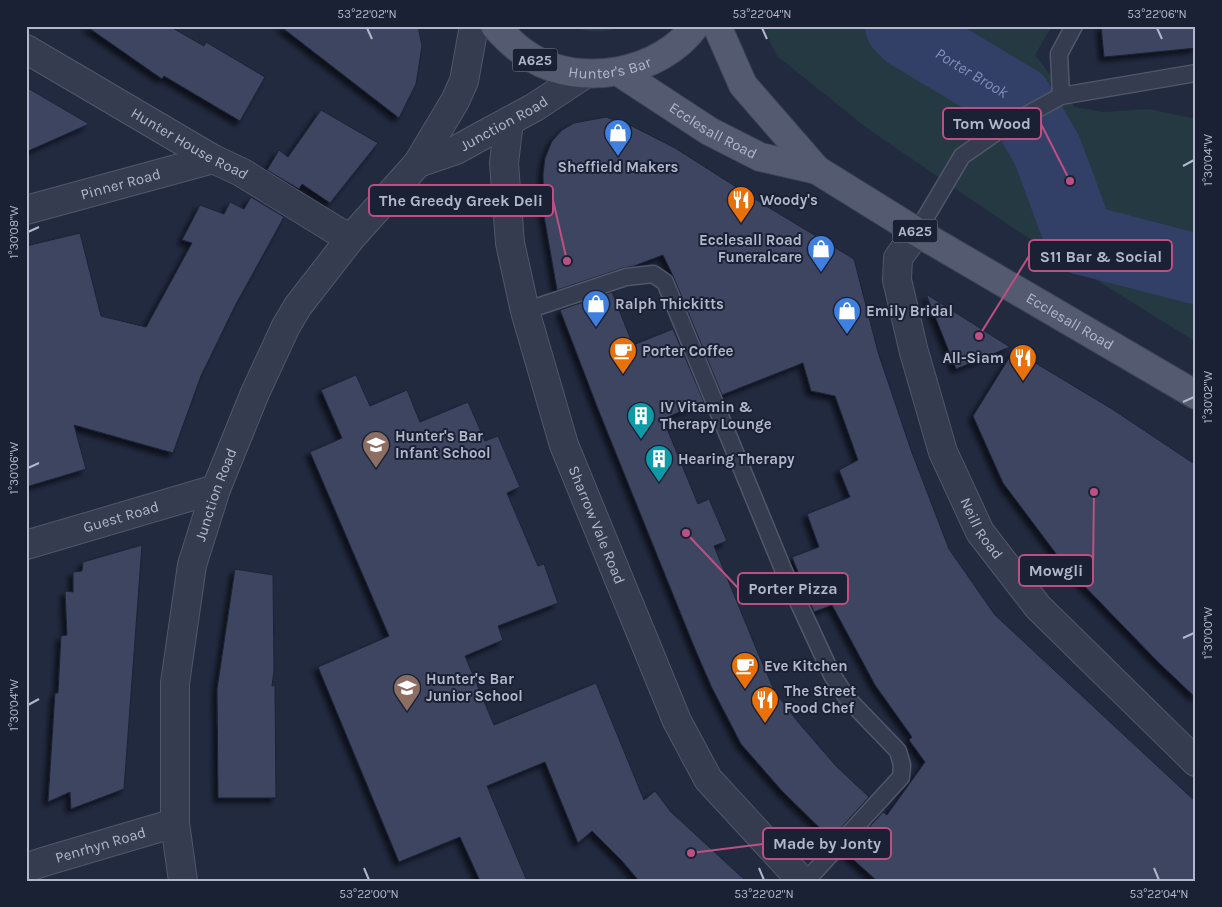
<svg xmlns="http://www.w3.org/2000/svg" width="1222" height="907" font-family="Karla,sans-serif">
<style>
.green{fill:#243941}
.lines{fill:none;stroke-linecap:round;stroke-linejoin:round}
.river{stroke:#323f67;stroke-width:70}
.building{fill:#3d4561;stroke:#1d2337;filter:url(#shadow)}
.service-casing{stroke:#51576b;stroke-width:19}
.minor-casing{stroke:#51576b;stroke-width:30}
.tertiary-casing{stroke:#51576b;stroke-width:30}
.primary-casing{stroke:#3f4559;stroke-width:30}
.service{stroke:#363c50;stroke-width:16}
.minor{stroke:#363c50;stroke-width:28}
.tertiary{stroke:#363c50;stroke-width:28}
.primary{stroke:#545b70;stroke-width:28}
.ticks{fill:none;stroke:#b2b7cb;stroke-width:2}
.labels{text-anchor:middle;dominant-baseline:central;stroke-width:4;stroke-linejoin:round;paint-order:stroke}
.shield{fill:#1b2135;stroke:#858a9e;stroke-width:1}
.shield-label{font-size:14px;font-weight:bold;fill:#b2b7cb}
.street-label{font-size:15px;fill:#b2b7cb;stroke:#1b2135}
.poi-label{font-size:15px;font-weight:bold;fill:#b2b7cb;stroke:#1b2135;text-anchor:start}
.water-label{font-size:16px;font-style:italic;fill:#7f8eb9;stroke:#1b2135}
.leader{fill:none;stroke:#bc5082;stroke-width:2}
.callout-dot{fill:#bc5082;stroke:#1b2135;stroke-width:2}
.callout{fill:#1b2135;stroke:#bc5082;stroke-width:2}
.callout-label{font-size:16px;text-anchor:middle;font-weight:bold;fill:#b2b7cb}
.neatline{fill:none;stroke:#b2b7cb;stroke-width:2}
.ticks-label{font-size:12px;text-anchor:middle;fill:#b2b7cb}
</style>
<defs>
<filter id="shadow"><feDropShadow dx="-4.5" dy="4.5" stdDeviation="2.5" flood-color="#0009"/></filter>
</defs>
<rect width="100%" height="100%" fill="#222a40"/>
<path class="green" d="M570,26h55c-17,7 -38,7 -55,0z
M762,26h290l-17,29 40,52 28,5 46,-3 47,10v223l-174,-108 -154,-105 -91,-73z"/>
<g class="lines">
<path class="river" id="s1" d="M900,26l8,8 110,66 29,50 33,89 116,30"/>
</g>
<path class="building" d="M86,26h83l35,20 2,-4 59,35 -25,44 -76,-45 -2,3z
M280,26h138l4,20 -6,38 -17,34z
M1101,26h95v22l-92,9z
M26,87l63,37 -63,28z
M321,110l57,33 -48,60 -28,-19 -3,5 -32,-19 12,-20 9,7z
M606,117l26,9 43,22 88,56 91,55 24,93 33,98 38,99 46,66 201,187v79h-319l-31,-28 37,-41 4,3 38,-53 -16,-22 3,-3 -37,-52 -43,-80 -18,7 -22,-55 27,-10 -12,-33 43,-17 -11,-27 19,-10 -23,-64 -24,-5 -8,-28 -81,32 -48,-117 -11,-23 -29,11 -11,2 -66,22 -13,-74 -1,-42 2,-16 7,-17 10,-11 12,-7z
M251,197l33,20 -49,89 -34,70 -28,77 -99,-28 12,44 -60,18v-241l54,-13 21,83 45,11 46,-84 -10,-3 18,-35 24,9 6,-12 14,7z
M612,292l21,53 40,-16 31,73 -41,17 35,85 11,-5 18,42 -13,5 44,107 17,39 23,30 38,44 33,31 -38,42 -49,-48 -41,-47 -29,-56 -17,-39 -97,-240 -38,-99z
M926,294l84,53 -54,22z
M1014,350l98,59 84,56v233l-38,-36 -92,-95 -63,-84 -30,-67z
M356,375l14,31 37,-16 13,32 48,-20 17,39 13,-5 22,51 -13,6 31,73 6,-2 14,39 -60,23 5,14 -38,16 29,69 102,-42 48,117 11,-9 16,21 75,69h-107l-17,-20 -30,-30 -14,12 -33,-81 -58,24 40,95h-47l-20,-44 -61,25 -81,-195 71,-31 -79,-184 32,-14 -21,-48z
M142,545l-18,244 -53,20 -1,-17 -22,10 7,-109h3l3,-57 6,-1 -2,-44 8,1v-20l9,-1 1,-9z
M235,569l38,6 1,96 -2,15 3,-1 1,113h-58l-1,-109z"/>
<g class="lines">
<defs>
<path id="service" d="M1061,96l-2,-42 15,-28
M917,232l45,-76 36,-25 63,-35 135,-23
M525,311l101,-34 27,-3 12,8 118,287 49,106 16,24 50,52 4,14 -1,12 -95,104"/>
<g id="minor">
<path id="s2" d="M26,49l187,110 28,13 109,67"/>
<path id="s3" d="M26,210l187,-51"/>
<path id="s4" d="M917,232l-19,26 -1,22 17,72 29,100 37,80 58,75 158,155"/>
<path id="s5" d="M26,545l190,-56"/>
<path id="s6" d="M26,868l17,-6 132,-39"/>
</g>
<g id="tertiary">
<path id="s7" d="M509,121l-5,42 6,80 15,68 39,134 113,276 31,58 94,102"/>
<path id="s8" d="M418,163l38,-13 29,-16 50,-27 50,-33"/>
<path id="s9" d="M183,881l-8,-58v-140l17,-118 24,-76 39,-96 31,-67 12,-20 52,-67 68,-76 37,-62 9,-20 10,-55"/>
</g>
<g id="primary">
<path id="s10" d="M495,26c11,12 23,24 37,32 50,30 129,15 163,-32"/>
<path id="s11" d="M717,26l26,59 74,85 100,62 279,163"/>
<path id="s12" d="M619,72l90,59 51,26 57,13"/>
</g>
</defs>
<use href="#service" class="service-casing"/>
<use href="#minor" class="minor-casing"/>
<use href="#tertiary" class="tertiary-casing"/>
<use href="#primary" class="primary-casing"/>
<use href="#service" class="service"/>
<use href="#minor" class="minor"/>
<use href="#tertiary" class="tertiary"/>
<use href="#primary" class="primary"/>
</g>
<path class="ticks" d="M367,28l5,11M762,28l5,11M1157,28l5,11M1183,166l11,-6M28,232l11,-5M1183,402l11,-5M28,468l11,-5M1183,638l11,-5M28,705l11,-6M364,868l5,12M759,868l5,12M1154,868l5,12"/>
<defs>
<symbol id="shop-pin" viewBox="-11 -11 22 30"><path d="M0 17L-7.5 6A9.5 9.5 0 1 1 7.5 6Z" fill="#3f7fe0" stroke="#1b2135"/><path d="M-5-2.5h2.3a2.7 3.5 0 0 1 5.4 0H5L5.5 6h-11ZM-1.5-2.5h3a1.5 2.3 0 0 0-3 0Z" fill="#fff"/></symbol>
<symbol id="restaurant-pin" viewBox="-11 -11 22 30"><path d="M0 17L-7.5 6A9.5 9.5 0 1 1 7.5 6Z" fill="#e8710a" stroke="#1b2135"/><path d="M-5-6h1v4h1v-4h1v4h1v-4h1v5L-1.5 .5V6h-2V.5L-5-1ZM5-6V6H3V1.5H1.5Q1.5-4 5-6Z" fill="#fff"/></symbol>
<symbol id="cafe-pin" viewBox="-11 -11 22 30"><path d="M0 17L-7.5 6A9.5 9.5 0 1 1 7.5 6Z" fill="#e8710a" stroke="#1b2135"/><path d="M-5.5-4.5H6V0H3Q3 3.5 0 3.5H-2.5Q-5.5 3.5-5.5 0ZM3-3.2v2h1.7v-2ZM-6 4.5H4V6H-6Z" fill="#fff"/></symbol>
<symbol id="building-pin" viewBox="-11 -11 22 30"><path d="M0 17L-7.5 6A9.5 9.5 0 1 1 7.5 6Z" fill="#0f9aa8" stroke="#1b2135"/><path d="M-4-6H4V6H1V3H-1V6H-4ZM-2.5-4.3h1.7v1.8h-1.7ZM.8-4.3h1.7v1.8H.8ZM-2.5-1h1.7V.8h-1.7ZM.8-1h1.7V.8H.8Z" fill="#fff"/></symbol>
<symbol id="school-pin" viewBox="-11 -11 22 30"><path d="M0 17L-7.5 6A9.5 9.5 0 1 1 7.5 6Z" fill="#8d6e63" stroke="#1b2135"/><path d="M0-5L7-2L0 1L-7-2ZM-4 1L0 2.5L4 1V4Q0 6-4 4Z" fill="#fff"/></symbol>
</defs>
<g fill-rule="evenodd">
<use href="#shop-pin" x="602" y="117" width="32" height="43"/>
<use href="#restaurant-pin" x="725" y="184" width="32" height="43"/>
<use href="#shop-pin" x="805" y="233" width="32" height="43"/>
<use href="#shop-pin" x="580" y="288" width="32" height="43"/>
<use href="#shop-pin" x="831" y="295" width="32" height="43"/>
<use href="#cafe-pin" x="607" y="335" width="32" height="43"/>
<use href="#restaurant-pin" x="1007" y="342" width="32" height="43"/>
<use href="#building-pin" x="625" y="400" width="32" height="43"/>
<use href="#school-pin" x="360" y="429" width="32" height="43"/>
<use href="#building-pin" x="643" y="443" width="32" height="43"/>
<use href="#cafe-pin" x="729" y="650" width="32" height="43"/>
<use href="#school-pin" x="391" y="672" width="32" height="43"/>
<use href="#restaurant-pin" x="749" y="684" width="32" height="43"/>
</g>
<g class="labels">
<g class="shield">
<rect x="512.5" y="48.5" width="45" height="23" rx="4"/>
<rect x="892.5" y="219.5" width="45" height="23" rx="4"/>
</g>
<g class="shield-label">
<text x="535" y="60">A625</text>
<text x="915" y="231">A625</text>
</g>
<g class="street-label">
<text stroke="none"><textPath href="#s10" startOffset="130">Hunter's Bar</textPath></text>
<text stroke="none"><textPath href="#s8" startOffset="95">Junction Road</textPath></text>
<text stroke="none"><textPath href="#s12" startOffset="111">Ecclesall Road</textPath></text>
<text stroke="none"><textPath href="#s2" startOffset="189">Hunter House Road</textPath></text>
<text stroke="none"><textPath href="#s3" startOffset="98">Pinner Road</textPath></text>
<text stroke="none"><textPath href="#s11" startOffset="472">Ecclesall Road</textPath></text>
<text stroke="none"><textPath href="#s9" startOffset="392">Junction Road</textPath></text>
<text stroke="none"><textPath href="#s5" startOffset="99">Guest Road</textPath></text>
<text stroke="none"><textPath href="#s7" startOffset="418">Sharrow Vale Road</textPath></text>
<text stroke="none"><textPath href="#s4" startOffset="318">Neill Road</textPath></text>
<text stroke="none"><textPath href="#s6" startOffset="78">Penrhyn Road</textPath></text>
</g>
<g class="poi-label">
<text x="618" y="167" text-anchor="middle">Sheffield Makers</text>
<text x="760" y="200">Woody's</text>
<text x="802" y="240" text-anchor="end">Ecclesall Road<tspan x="802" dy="17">Funeralcare</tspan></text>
<text x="615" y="304">Ralph Thickitts</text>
<text x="866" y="311">Emily Bridal</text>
<text x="642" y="351">Porter Coffee</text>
<text x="1004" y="358" text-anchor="end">All-Siam</text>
<text x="660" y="407">IV Vitamin &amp;<tspan x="660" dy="17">Therapy Lounge</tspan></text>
<text x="395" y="436">Hunter's Bar<tspan x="395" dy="17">Infant School</tspan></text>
<text x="678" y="459">Hearing Therapy</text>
<text x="764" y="666">Eve Kitchen</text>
<text x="426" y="679">Hunter's Bar<tspan x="426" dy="17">Junior School</tspan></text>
<text x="784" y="691">The Street<tspan x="784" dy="17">Food Chef</tspan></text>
</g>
<g class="water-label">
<text stroke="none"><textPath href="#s1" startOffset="86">Porter Brook</textPath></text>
</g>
</g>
<path class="leader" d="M1070 181L1041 124M567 261L553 200M979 336L1029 256M1094 492L1093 570M686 533L738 588M691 853L763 844"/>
<g class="callout-dot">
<circle cx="1070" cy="181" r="5"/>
<circle cx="567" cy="261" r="5"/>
<circle cx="979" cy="336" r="5"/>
<circle cx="1094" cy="492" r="5"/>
<circle cx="686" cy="533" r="5"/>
<circle cx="691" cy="853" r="5"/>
</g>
<g class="callout">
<rect x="943" y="108" width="98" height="31" rx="5"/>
<rect x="369" y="185" width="184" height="31" rx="5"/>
<rect x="1029" y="240" width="143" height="31" rx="5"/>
<rect x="1019" y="555" width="74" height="31" rx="5"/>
<rect x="738" y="573" width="110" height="31" rx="5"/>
<rect x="763" y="828" width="128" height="31" rx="5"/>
</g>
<g class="callout-label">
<text x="992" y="129">Tom Wood</text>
<text x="461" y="206">The Greedy Greek Deli</text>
<text x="1101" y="262">S11 Bar &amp; Social</text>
<text x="1056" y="576">Mowgli</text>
<text x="793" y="594">Porter Pizza</text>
<text x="827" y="849">Made by Jonty</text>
</g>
<rect width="1222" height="907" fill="none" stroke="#1b2135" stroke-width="55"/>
<rect x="28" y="28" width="1166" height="852" class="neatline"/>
<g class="ticks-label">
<text x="367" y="18">53°22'02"N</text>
<text x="762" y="18">53°22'04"N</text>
<text x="1157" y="18">53°22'06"N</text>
<text transform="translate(1208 160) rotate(-90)" y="4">1°30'04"W</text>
<text transform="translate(14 232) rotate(-90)" y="4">1°30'08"W</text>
<text transform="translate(1208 397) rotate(-90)" y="4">1°30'02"W</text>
<text transform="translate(14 468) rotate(-90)" y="4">1°30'06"W</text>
<text transform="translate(1208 633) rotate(-90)" y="4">1°30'00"W</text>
<text transform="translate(14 705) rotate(-90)" y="4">1°30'04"W</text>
<text x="369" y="898">53°22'00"N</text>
<text x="764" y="898">53°22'02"N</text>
<text x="1159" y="898">53°22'04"N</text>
</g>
</svg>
